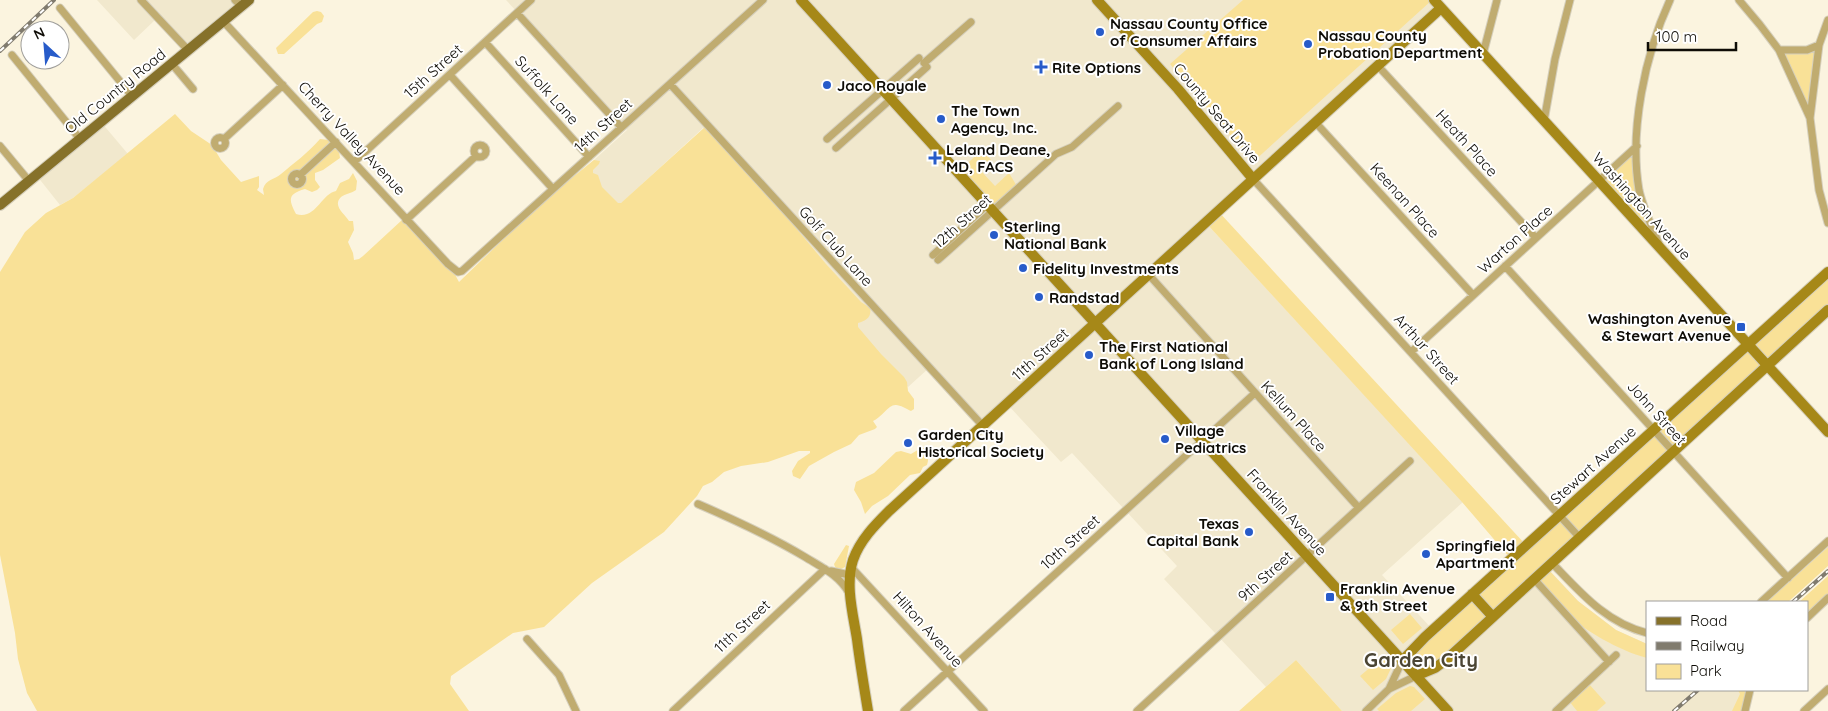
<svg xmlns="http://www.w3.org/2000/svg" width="1828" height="711" font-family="Quicksand,sans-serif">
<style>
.built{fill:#f1e8cd}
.green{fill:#f9e197}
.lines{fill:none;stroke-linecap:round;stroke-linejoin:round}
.street-casing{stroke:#d5cfbc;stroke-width:9}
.secondary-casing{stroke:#d5cfbc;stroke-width:12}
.primary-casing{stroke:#d5cfbc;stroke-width:12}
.street{stroke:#c0ac70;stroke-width:7}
.secondary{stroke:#a68818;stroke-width:10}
.primary{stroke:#86712a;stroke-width:10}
.rail-casing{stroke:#807b6e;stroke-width:4}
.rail{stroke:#fff;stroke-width:2;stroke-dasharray:5.5;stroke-linecap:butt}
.poi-dot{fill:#275bc9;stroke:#fff;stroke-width:2}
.labels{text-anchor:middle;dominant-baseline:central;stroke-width:4;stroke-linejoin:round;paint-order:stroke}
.poi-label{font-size:15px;font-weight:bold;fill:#0e0c06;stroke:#fff;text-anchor:start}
.street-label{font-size:15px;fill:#0e0c06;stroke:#fff}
.district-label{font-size:20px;font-weight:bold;fill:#4b4534;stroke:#fff}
</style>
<rect width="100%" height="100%" fill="#fbf4df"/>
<path class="built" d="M97,0h152l-64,52 -30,-32 -21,20z
M506,0h928l7,8 -235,215 257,279 -81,73 51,55 114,-62 31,33 38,29 31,14v46h99l-1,21h-403l-46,-51 -30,27 -102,-108 13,-13 -105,-113 -11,9 -54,-58 -25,23 -53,-59 -21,19 -56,-64 15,-13 -164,-182 -87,80 -34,-37 45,-41z
M101,122l27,32 -55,44 -13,7 -23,-29z"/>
<path class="green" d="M1243,0h187l1,1 -178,161 -83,-98z
M317,11l4,1 3,4 -2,6 -5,2 -33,30h-6l-2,-6 37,-36z
M1819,45l-9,71 -31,-66z
M175,114l16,17 21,14 9,15 20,22 18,-6v11l-2,3 7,5 -1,-6c3,-10 11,-9 18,-15 13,-11 27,-21 39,-35l9,1 10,11 1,7 -17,12 -8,3v7l5,7 -3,3 -5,2 -7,-3c-17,5 -17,10 -9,25 20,6 25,-20 40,-23l4,-8 9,-4 4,-6 4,8 -1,9c-4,3 -11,4 -15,7 -9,9 4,17 8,24h4l1,9 -6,12 5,11 1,7 5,-1 4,-3 39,-36 24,26 27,25 6,11 83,-80 52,-42 6,1 -1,3 -6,6v3l5,2 4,12 16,16h3l84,-76 70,76 51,61 35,38 9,6c2,9 -4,13 -12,15v4l23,27 23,23 3,5 1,9 6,8v10l-3,2c-4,-2 -11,-6 -15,-6 -7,-1 -15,13 -23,16l4,6 -2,2 -16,6 -8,9 -17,8 -25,14 -9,13 -7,-3 -1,-5 6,-10 12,-8v-2h-11l-31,11 -27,4 -17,6 -12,10 -9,4 -6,10 -33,36 -72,51 -48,44 -31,6 -62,43 -1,8 19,27h-432l-10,-18 -9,-34 -3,-26 -15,-78v-283l25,-40 21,-19 27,-15z
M1637,146l3,46 21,58 -63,-69z
M982,150l10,11 -11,10 14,15 14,-13 9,15 -24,22 -36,-38z
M1218,211l307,333 303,-272v40l-281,256 31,33 38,29 31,14v14c-30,-8 -60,-27 -85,-46 -10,-9 -20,-21 -30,-30l-111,92 -12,-10 -1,-5 102,-101 -48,-56 -256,-279z
M921,448h4c3,6 4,11 2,17l-4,2 -3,6 -10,2 -22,21 -16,10 -7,8 -4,-12 -7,-12 2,-8 18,-9 22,-21 5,-1 10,3z
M846,545l3,1 -4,21 -6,3 -4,-3 -1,-3z
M1828,547v19l-40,36h-21z
M1828,576v24l-21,19v-17h-8z
M1410,614l12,14 -19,16 -12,-14z
M1385,655l7,11 -6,13 -13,11 -13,-14z
M1296,660l46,51h-103z
M1588,683l18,20 -9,8h-20l-8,-10z
M1410,686l4,1 11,12 -14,12h-32l-2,-2 19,-16z
M1738,690h12l-5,21h-13l8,-17z"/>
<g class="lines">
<defs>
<path id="street" d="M141,0l47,50
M235,0l6,6
M1739,0l21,25 19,25 31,68
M60,8l72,88
M517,13l104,114
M1828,20l-9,25 -9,73 9,72 9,33
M223,21l225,243 10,8 4,-1 301,-271
M485,42l104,115
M1779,50h28l12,-5
M1483,54l14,-54
M12,55l68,84
M924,63l47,-41
M172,64l21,25
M1378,66l158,172
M450,75l103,114
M670,84l313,342
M1544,121l11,-62 15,-59
M1316,123l157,172
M214.5 143a5.5 5.5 0 1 1 11 0a5.5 5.5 0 1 1-11 0Z
M224,139l59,-54
M827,139l92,-81
M474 151a6 6 0 1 1 12 0a6 6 0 1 1-12 0Z
M0,146l29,35
M836,148l91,-81
M354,162l177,-162
M291.5 179a5.5 5.5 0 1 1 11 0a5.5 5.5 0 1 1-11 0Z
M300,175l36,-33
M1253,179l327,359
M406,220l70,-64
M1659,244c-7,-17 -16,-36 -20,-54 -10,-59 6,-136 31,-190
M933,255l55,-51
M938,260l118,-106 16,-7 46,-41
M1505,266l283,312
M1149,275l210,233
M1411,352l226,-206
M698,504c37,16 72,32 107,53 16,10 34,18 44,36
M1552,563c28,29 54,60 95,70
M851,567l133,144
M831,571l19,4
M1534,579l75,83
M1761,602l67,-61
M1807,618l21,-20
M527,639l32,36 17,36
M1389,689l13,-28
M673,711l152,-142
M904,711l351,-318
M1137,711l273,-250
M1366,711l23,-22 27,-13
M1556,711l60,-56
M1745,711l5,-21
M1804,711l24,-22"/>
<path id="secondary" d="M801,0l647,711
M1097,0l81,89 75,90
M1434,0l394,432
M1472,594l21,23
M1402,661l23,-24 403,-365
M1416,676l19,-8 11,-8 382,-350
M868,711c-4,-24 -8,-48 -11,-72 -4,-25 -12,-54 -4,-79 7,-20 22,-35 36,-49l552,-503"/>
<path id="primary" d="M0,205l249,-205"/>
</defs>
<use href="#street" class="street-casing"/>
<use href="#secondary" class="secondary-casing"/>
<use href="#primary" class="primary-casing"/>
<use href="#street" class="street"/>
<use href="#secondary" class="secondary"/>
<use href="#primary" class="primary"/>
<defs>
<path id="rail" d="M0,51l54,-51
M1793,602l35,-31
M1674,711l24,-21"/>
</defs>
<use href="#rail" class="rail-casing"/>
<use href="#rail" class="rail"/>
</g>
<g class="poi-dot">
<circle cx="1100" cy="32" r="5"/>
<circle cx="1308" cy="44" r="5"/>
<path d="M1038.5 59.5h5v5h5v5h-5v5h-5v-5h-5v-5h5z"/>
<circle cx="827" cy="85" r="5"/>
<circle cx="941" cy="119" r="5"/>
<path d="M932.5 150.5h5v5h5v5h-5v5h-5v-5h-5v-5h5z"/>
<circle cx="994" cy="235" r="5"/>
<circle cx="1023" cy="268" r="5"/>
<circle cx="1039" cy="297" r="5"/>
<rect x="1736" y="322" width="10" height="10" rx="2.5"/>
<circle cx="1089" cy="355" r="5"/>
<circle cx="1165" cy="439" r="5"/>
<circle cx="908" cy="443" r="5"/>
<circle cx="1249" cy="532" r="5"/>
<circle cx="1426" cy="554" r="5"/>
<rect x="1325" y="592" width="10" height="10" rx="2.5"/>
</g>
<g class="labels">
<g class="poi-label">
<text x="1110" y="23">Nassau County Office<tspan x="1110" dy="17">of Consumer Affairs</tspan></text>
<text x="1318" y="35">Nassau County<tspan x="1318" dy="17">Probation Department</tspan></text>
<text x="1052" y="67">Rite Options</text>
<text x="837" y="85">Jaco Royale</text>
<text x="951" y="110">The Town<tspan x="951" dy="17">Agency, Inc.</tspan></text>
<text x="946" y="149">Leland Deane,<tspan x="946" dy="17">MD, FACS</tspan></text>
<text x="1004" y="226">Sterling<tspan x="1004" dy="17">National Bank</tspan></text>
<text x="1033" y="268">Fidelity Investments</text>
<text x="1049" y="297">Randstad</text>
<text x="1731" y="318" text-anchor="end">Washington Avenue<tspan x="1731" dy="17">&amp; Stewart Avenue</tspan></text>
<text x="1099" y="346">The First National<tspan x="1099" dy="17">Bank of Long Island</tspan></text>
<text x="1175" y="430">Village<tspan x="1175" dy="17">Pediatrics</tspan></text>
<text x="918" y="434">Garden City<tspan x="918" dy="17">Historical Society</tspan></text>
<text x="1239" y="523" text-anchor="end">Texas<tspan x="1239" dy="17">Capital Bank</tspan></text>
<text x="1436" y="545">Springfield<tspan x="1436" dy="17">Apartment</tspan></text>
<text x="1340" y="588">Franklin Avenue<tspan x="1340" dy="17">&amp; 9th Street</tspan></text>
</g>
<g class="street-label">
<text transform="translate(433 71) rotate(-42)">15th Street</text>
<text transform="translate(547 90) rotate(48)">Suffolk Lane</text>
<text transform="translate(115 91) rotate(-39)">Old Country Road</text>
<text transform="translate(1217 113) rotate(50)">County Seat Drive</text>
<text transform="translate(603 125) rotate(-42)">14th Street</text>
<text transform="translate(352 138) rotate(47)">Cherry Valley Avenue</text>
<text transform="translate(1467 143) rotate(48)">Heath Place</text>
<text transform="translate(1405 200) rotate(48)">Keenan Place</text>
<text transform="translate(1642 206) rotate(48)">Washington Avenue</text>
<text transform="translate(962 221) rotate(-42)">12th Street</text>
<text transform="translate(1515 239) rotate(-42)">Warton Place</text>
<text transform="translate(836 246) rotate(48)">Golf Club Lane</text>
<text transform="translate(1427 349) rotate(48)">Arthur Street</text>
<text transform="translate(1040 354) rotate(-42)">11th Street</text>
<text transform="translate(1657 413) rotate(48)">John Street</text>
<text transform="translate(1294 416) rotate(48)">Kellum Place</text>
<text transform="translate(1593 465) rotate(-42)">Stewart Avenue</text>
<text transform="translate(1287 512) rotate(48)">Franklin Avenue</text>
<text transform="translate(1070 542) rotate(-42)">10th Street</text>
<text transform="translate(1265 576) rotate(-42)">9th Street</text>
<text transform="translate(742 626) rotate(-43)">11th Street</text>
<text transform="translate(928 629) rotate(48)">Hilton Avenue</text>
</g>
<g class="district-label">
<text x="1421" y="659">Garden City</text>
</g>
</g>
<rect x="1646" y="601" width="162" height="90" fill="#ffffff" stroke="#9f9e9b"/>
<rect x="1656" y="617" width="25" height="8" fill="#86712a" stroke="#9f9e9b"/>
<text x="1690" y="626" font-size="15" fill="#0e0c06">Road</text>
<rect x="1656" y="642" width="25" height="8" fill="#807b6e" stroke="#9f9e9b"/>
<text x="1690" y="651" font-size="15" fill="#0e0c06">Railway</text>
<rect x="1656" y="664" width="25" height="15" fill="#f9e197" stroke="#9f9e9b"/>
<text x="1690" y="676" font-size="15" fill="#0e0c06">Park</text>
<g transform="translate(45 45) rotate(334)"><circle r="24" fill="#ffffff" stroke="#9f9e9b"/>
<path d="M0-4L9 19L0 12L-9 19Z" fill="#275bc9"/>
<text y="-8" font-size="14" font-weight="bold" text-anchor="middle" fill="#0e0c06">N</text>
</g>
<path d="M1648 42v8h88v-8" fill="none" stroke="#0e0c06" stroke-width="2.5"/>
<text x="1656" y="42" font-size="15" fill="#0e0c06" stroke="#ffffff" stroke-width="4" paint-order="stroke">100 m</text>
</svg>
